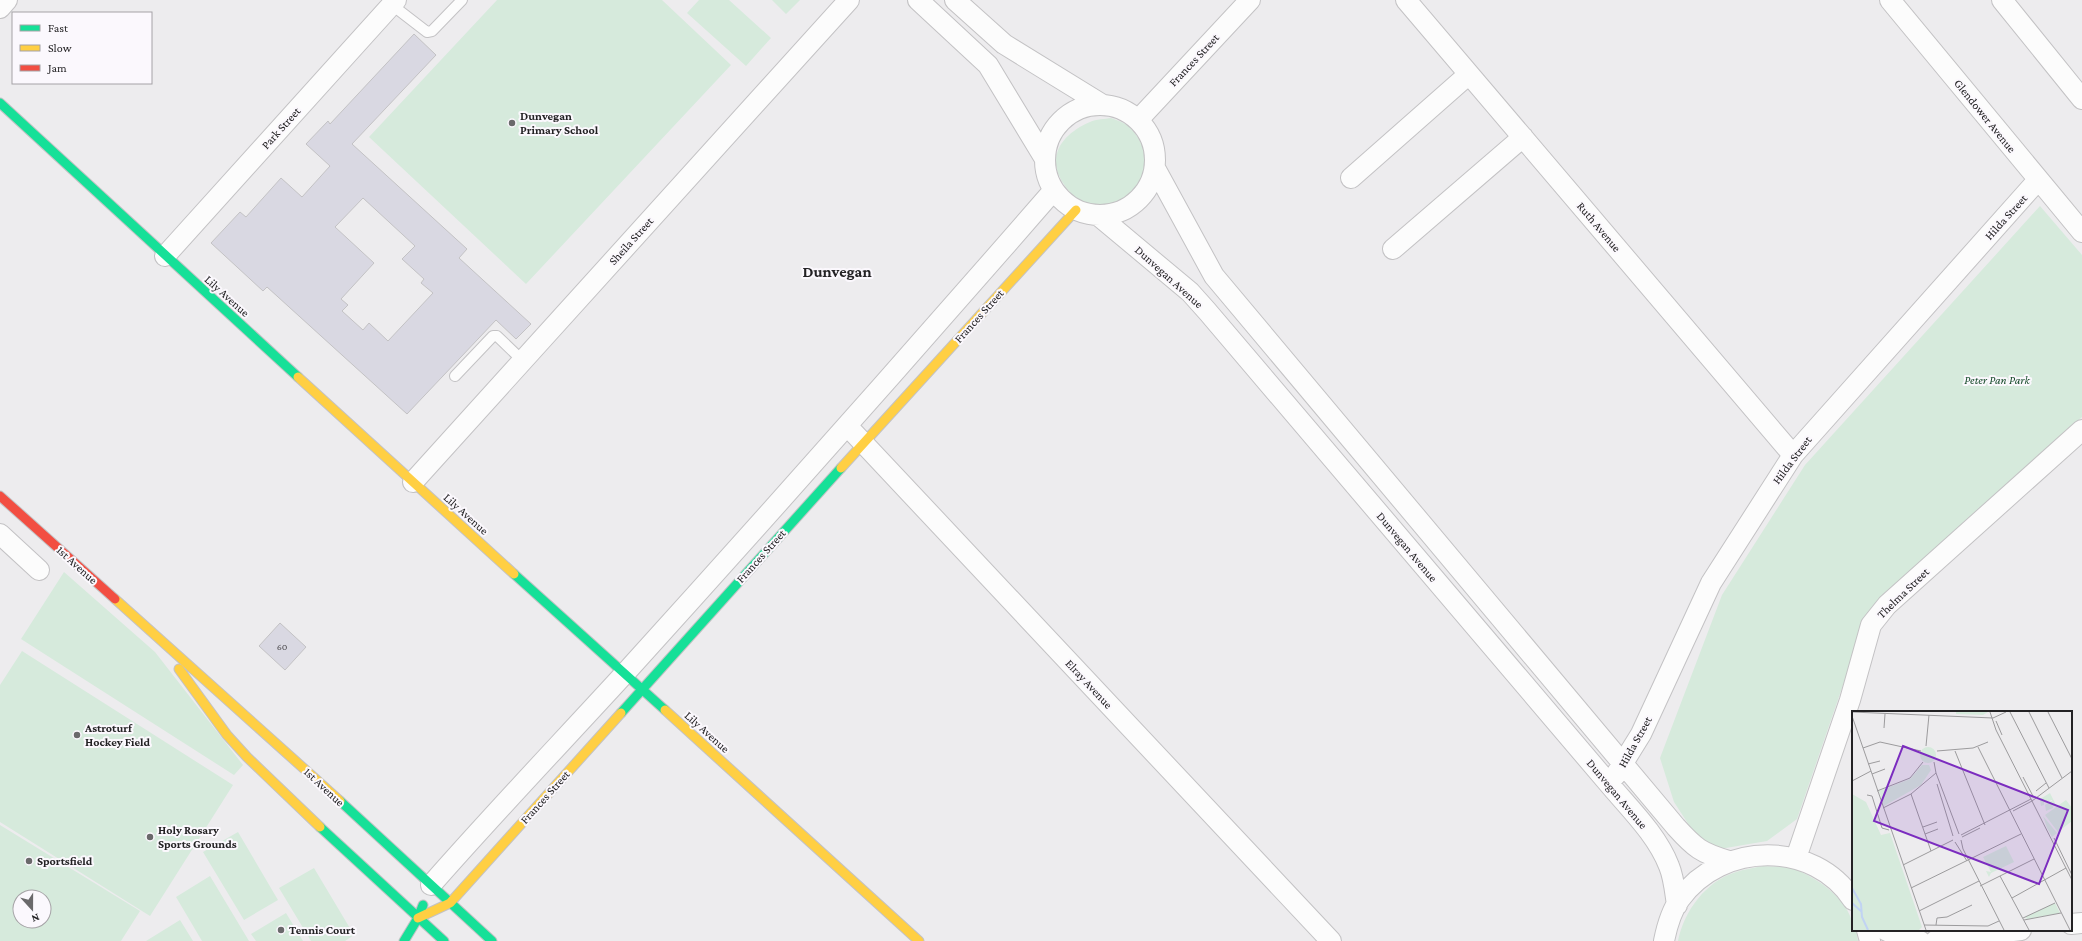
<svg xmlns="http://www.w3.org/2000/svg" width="2082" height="941" font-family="'Crimson Pro',serif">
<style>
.green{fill:#d6eadc;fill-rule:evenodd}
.building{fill:#d9d8e2;stroke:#c3c2c4;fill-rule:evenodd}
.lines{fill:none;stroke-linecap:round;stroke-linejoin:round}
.lane-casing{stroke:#c3c2c4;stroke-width:12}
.street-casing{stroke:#c3c2c4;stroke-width:22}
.fast-casing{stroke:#c3c2c4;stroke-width:11}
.slow-casing{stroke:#c3c2c4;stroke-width:11}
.jam-casing{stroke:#c3c2c4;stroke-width:11}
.lane{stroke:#fcfcfc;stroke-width:10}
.street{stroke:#fcfcfc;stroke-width:20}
.fast{stroke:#16e098;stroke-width:9}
.slow{stroke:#ffcf43;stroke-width:9}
.jam{stroke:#f24e42;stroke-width:9}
.poi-dot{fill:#6a696b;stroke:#fbf8fd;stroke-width:1.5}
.labels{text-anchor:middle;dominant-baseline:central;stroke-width:4;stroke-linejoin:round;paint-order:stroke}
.number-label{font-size:10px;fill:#545256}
.street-label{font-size:12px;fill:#232224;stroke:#fbf8fd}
.poi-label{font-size:12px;font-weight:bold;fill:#232224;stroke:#fbf8fd;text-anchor:start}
.park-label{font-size:12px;font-style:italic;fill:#164b2a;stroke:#fbf8fd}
.district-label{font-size:16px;font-weight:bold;fill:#232224;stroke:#fbf8fd}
.inset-river{fill:none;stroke:#c1d3f3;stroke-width:2}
.inset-road{fill:none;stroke:#9c9b9d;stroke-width:1}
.view{fill:#7b2cbf;fill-opacity:0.15;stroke:#7b2cbf;stroke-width:2}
.inset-edge{fill:none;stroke:#232224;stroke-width:2}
</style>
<rect width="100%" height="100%" fill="#edecee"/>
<path class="green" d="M497,0h165l69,65 -205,219 -157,-147z
M699,0h30l42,38 -25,28 -59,-53z
M772,0h28l-14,14z
M1111,118c5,2 12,4 17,8 12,10 26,36 17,52 -1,2 -5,4 -6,6 -4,4 -5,9 -9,13 -4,4 -10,6 -16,8 -22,5 -39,-3 -51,-22 -18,-28 1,-50 27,-61 6,-3 15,-3 21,-4z
M2040,206l42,49v162l-216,201 -69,201 -30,22 -47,8 -22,-10 -24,-37 -14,-44 62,-163 83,-130z
M64,572l91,80 88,113 -9,10 -213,-136z
M22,651l211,134 -83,131 -150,-94v-137z
M0,825l140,86 -19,30h-121zM20,897h24v24h-24z
M238,832l40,68 -34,20 -41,-68z
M1763,866c10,1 22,0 31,3 24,9 59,33 59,61h3l2,11h-180c6,-30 28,-60 58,-69 9,-3 18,-4 27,-6z
M314,868l40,67 -9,6h-34l-32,-53z
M210,876l39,65h-47l-26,-44z
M286,913l17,28h-47l-5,-7z
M180,920l13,21h-47z"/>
<path class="building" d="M414,34l22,21 -84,89 115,105 -8,9 72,66 -15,15 -20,-19 -89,94 -140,-127 -4,4 -52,-48 29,-31 6,5 35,-39 21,19 28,-31 -24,-22 22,-23 2,3zM363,198l52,48 -13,13 22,20 -3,4 12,10 -45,48 -19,-18 -6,7 -21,-19 6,-6 -7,-6 33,-36 -39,-36z
M280,623l26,24 -21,23 -26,-24z"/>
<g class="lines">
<defs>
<path id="lane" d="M392,5l35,27 5,-1 30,-31
M455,376l38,-40h4l26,25"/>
<path id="street" d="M918,0l70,65 57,94
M955,0l49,44 99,61
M1406,0l387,455
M1890,0l192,232
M2002,0l80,99
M0,8l7,-8
M1045 160a55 55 0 1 1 110 0a55 55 0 1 1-110 0Z
M1138,120l112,-120
M1155,168l59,108 462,551c19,21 25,26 53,34
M1351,178l118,-104
M1099,216l91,76 17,19 402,473c21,25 48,51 60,82 5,12 6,26 8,39
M1393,249l130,-112
M165,256l231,-256
M852,431l479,510
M413,482l436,-482
M0,534l39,36
M1615,776l26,-42 70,-151 82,-128 245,-275
M1796,858l54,-158 21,-75 16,-20 195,-175
M431,885c64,-73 131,-143 196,-214 144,-159 286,-319 426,-480
M2071,924l11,-1
M1867,930l3,11
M1885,930l11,5 24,6
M1664,941c3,-15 7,-30 16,-42 42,-58 134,-59 173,1
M1935,941l86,-11"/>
<path id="fast" d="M0,103l298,274
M514,574l151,136
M621,713l220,-245
M340,801l152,140
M320,827l124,114
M404,941l14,-23 5,-13"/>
<path id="slow" d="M298,377l216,197
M841,468l235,-258
M115,599l225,202
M179,669l48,66 20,22 73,70
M665,710l254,231
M418,918l32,-15 171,-190"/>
<path id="jam" d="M0,496l115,103"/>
</defs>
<use href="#lane" class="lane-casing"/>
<use href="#street" class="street-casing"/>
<use href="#fast" class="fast-casing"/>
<use href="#slow" class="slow-casing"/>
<use href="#jam" class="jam-casing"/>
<use href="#lane" class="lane"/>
<use href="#street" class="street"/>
<use href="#fast" class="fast"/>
<use href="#slow" class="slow"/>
<use href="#jam" class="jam"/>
</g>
<g class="poi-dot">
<circle cx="512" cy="123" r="4"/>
<circle cx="77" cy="735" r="4"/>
<circle cx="150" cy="837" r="4"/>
<circle cx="29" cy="861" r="4"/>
<circle cx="281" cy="930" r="4"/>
</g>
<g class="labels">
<g class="number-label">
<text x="282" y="646">60</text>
</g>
<g class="street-label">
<text transform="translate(1194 60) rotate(-47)">Frances Street</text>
<text transform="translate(1985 116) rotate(51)">Glendower Avenue</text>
<text transform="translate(281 128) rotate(-48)">Park Street</text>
<text transform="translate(2006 217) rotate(-48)">Hilda Street</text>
<text transform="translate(1599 227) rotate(50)">Ruth Avenue</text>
<text transform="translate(631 241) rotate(-48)">Sheila Street</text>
<text transform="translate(1169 277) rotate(42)">Dunvegan Avenue</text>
<text transform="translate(227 296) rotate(42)">Lily Avenue</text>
<text transform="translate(979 316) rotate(-48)">Frances Street</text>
<text transform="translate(1792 460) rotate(-53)">Hilda Street</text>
<text transform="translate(466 514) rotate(42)">Lily Avenue</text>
<text transform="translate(1407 547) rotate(50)">Dunvegan Avenue</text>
<text transform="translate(761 556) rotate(-48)">Frances Street</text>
<text transform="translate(77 565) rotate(42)">1st Avenue</text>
<text transform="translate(1903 593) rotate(-44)">Thelma Street</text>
<text transform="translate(1089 684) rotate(47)">Elray Avenue</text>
<text transform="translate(707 732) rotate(42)">Lily Avenue</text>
<text transform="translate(1635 742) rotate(-61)">Hilda Street</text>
<text transform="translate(324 787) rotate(43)">1st Avenue</text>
<text transform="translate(1617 794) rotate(50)">Dunvegan Avenue</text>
<text transform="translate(545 797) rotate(-48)">Frances Street</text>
</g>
<g class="poi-label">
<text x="520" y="116">Dunvegan<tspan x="520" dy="14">Primary School</tspan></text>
<text x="85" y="728">Astroturf<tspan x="85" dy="14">Hockey Field</tspan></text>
<text x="158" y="830">Holy Rosary<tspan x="158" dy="14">Sports Grounds</tspan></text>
<text x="37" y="861">Sportsfield</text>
<text x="289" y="930">Tennis Court</text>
</g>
<g class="park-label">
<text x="1997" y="380">Peter Pan Park</text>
</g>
<g class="district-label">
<text x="837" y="271">Dunvegan</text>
</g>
</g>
<g transform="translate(1852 711)">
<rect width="220" height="220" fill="#edecee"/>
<path d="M104,1h32l-5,3 -27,-1zM68 44a8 8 0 1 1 16 0a8 8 0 1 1-16 0ZM70,54h7l2,5 -10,15 -37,21 -5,-15 31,-12zM198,82l6,12 -3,1 -1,-6 -4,1 -1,-3 1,4 4,-1 1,7 -7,3 -1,-6 3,-2 -4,-2v4l-3,1 -1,-7zM0,83l14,8 15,33 9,-2 32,94 -3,3h-67zM214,89l6,8v13l-14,11 -13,-17zM191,105l14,17 -5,4 -5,-9zM154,135l8,16 -23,11 -2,4 -3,-6 5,1 -8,-15zM203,192l5,10 -33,6 -2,-2z" fill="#d6eadc"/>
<path class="inset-river" d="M0,177l9,16 1,13 6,13M0,192l10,9"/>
<path class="inset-road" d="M0,1l141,6 13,-6M138,1l6,18 76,150M158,1l39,76M177,1l33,66M196,1l24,47M0,5l74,214M144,10l6,14M32,17l1,-14M74,35l3,-31M126,36l92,183M11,37l17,-6 41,9M85,40l36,-3 15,-6M103,40l30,74M82,51l2,11 23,61M16,53l12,-3M20,63l13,-5M171,66l11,21M0,70l19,-10M85,73l16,52M25,80l33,-13 13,-16M184,80l10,-8M59,83l20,57M15,84l5,1 10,32 7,2M180,90l40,-30M31,97l28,-14 25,-21M161,100l19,-10M71,116l14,-5M73,123l13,-5M109,124l70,-36M110,126l18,-9M202,127l18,37M109,129l2,9 41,81M103,131l12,19M51,154l50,-25M148,165l29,54M128,175l54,-27M59,177l110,-54M160,187l54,-30M67,200l60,-30M171,207l32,-15M172,209l37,-7M72,214l64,1 11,-5M84,214l1,-7 10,-1 25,-12"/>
<path class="view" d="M51,35l165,64 -29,74 -165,-63z"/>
<rect width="220" height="220" class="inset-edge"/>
</g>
<rect x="12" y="12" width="140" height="72" fill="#fbf8fd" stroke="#a5a2a6"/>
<rect x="20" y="25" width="20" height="6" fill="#16e098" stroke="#a5a2a6"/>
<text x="48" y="32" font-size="12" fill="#232224">Fast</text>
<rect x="20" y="45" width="20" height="6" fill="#ffcf43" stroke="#a5a2a6"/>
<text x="48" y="52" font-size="12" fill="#232224">Slow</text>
<rect x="20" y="65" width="20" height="6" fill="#f24e42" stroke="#a5a2a6"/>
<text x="48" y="72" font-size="12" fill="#232224">Jam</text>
<g transform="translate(32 909) rotate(159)"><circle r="19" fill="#fbf8fd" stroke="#a5a2a6"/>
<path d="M0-3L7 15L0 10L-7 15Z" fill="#6a696b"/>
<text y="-6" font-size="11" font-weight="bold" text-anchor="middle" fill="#232224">N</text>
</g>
</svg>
